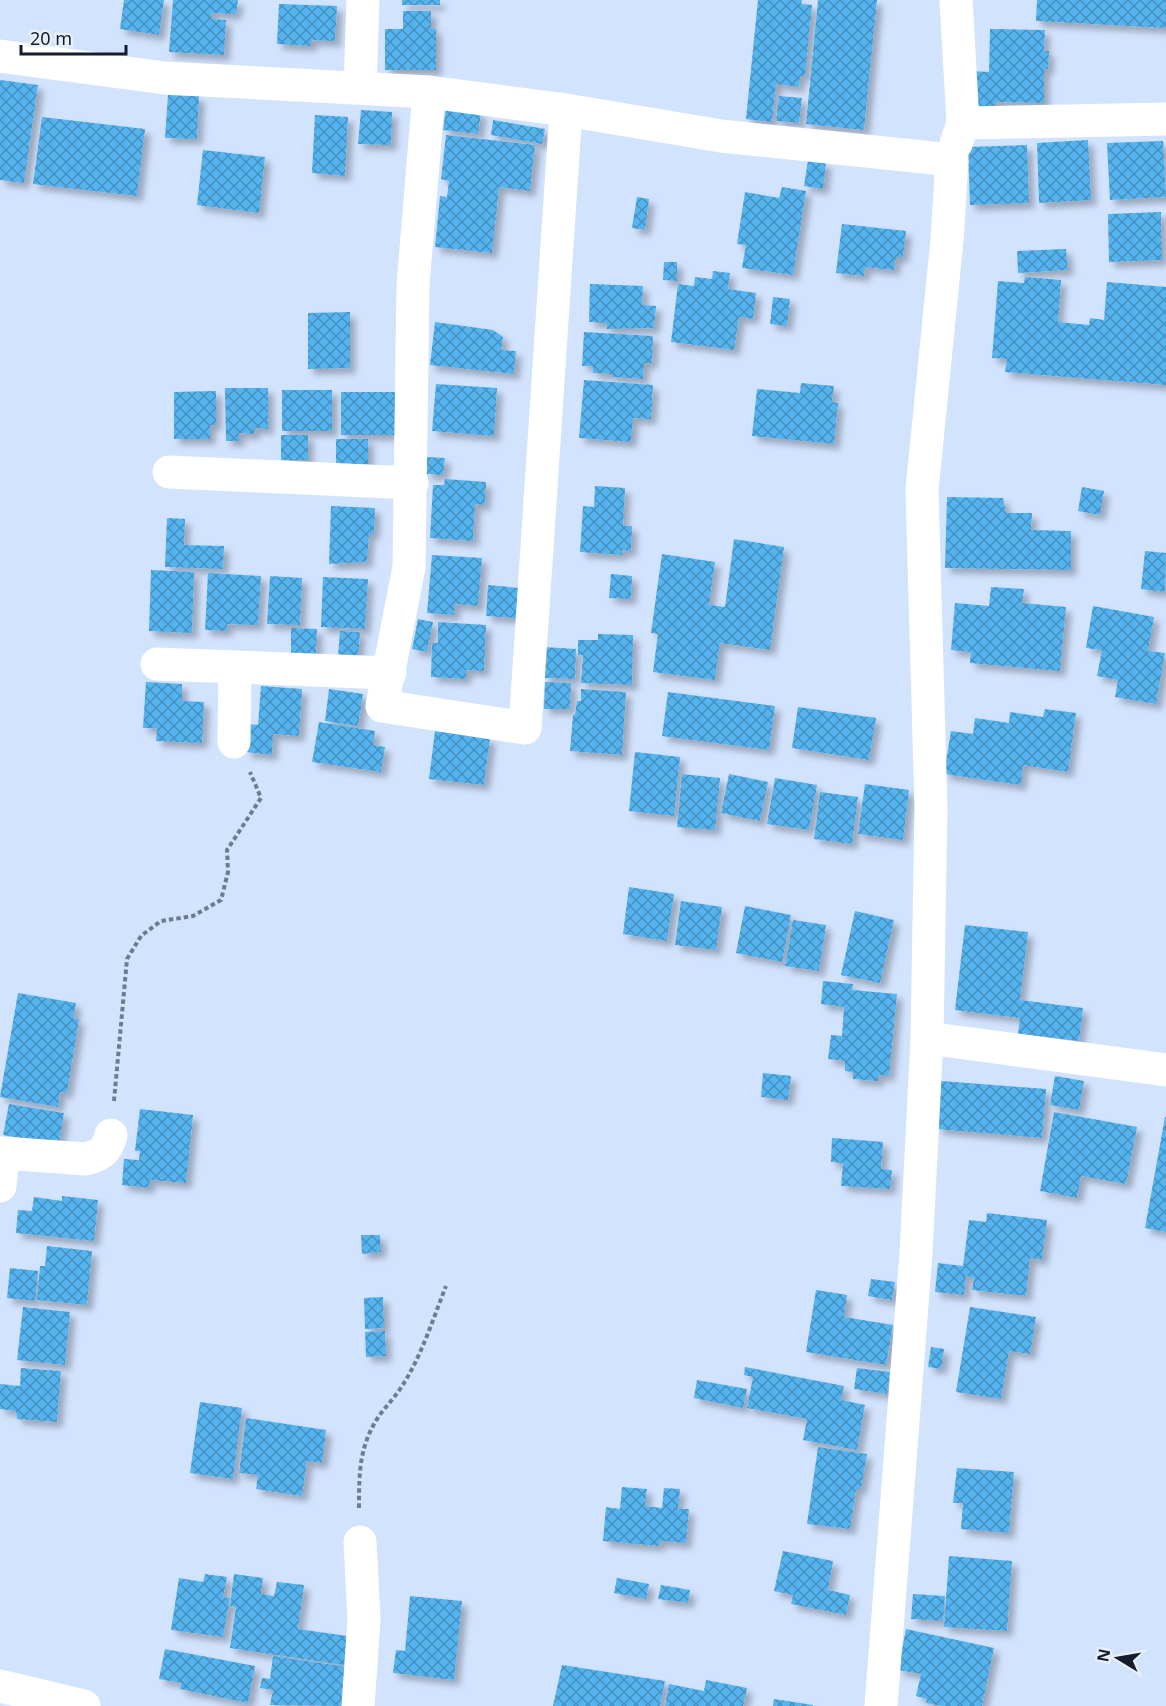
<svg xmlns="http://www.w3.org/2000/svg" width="1166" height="1706" font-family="'Noto Sans',sans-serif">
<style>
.building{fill:url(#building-cross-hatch);filter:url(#shadow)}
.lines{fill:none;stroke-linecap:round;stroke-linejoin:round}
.path{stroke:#6e7b90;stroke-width:4;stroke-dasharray:4.5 3;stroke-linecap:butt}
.minor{stroke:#fff;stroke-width:33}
.trunk{stroke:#fff;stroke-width:33}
</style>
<defs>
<pattern id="building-cross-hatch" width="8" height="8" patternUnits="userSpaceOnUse" patternTransform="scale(1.5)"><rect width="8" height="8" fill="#55b3ee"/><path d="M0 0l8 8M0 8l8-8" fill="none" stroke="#4591c1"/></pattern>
<filter id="shadow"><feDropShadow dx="5.5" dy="5.5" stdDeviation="3" flood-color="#0004"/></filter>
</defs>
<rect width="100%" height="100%" fill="#d2e3fe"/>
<path class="building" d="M124,0h40l-5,35 -39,-6z
M173,0h65l-2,14 -25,-1v6l15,1 -2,35 -55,-3z
M402,0h38v5h-38z
M758,0h44l-1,4 11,1 -7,71h-5l-1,11 -23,-3 -4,38 -26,-3z
M818,0h59l-13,130 -58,-6z
M1037,0h129v28l-130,-7z
M279,4l58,2 -2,35 -24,-1v6l-34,-2z
M403,11h28v18h5v41h-51v-41h18z
M990,29l55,1 -1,21h5l-1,18 -4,1v33l-49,-1v10l-25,-1 1,-40 18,1z
M0,80l38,5 -14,98 -24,-3z
M168,95l31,1 -2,43 -32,-1z
M779,96l23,2 -3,25 -23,-2z
M446,107l35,5 -3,22 -35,-4z
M361,110l31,2 -1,33 -33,-1z
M315,115l33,2 -3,59 -33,-3z
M42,117l103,12 -8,67 -104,-12z
M493,120l52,9 -3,15 -51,-9z
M446,135l89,10 -5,46 -31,-4 -7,66 -57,-6 5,-51 7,1 2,-16 -8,-2z
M1088,140l3,60 -52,3 -2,-60z
M1163,141l3,56 -56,3 -3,-57z
M1027,145l2,58 -59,2 -2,-58z
M203,150l62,7 -6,56 -62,-8z
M808,160l18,3 -3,26 -19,-3z
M782,187l24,4 -13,84 -51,-7 4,-23 -9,-1 8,-52 34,6z
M637,197l12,2 -4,31 -13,-2z
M1161,212l1,48 -53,2 -1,-48z
M842,224l64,7 -3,26h-7l-2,13 -29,-3 -1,9 -28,-3z
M1066,249l2,21 -50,3 -1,-22z
M664,262h13v19l-14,-1z
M713,271l17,2 -2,16 28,4 -3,26 -14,-2 -5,33 -63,-8 7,-58 16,2 1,-9 17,2z
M1025,277l36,3 -3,42 31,3 1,-7 14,2 3,-38 59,5v98l-161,-13 2,-13 -15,-1 6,-77 26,2z
M590,284l53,2 -1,19 14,1 -2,22 -47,1v-6l-18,-1z
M773,297l17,2 -3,27 -17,-2z
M350,312v56l-42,1v-56z
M435,322l58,8 10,7 -2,13 15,1 -2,23 -84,-9z
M584,332l69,4 -1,27h-8l-1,16 -31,-2v-3l-19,-1v-7h-11z
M584,380l69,5 -2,34 -18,-1 -2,24 -52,-4z
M801,383l33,3 -2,16 6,1 -4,41 -82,-8 5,-47 43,4z
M436,384l61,4 -3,48 -62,-5z
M225,388h43v41l-13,-1 -1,6 -15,-1v8h-13z
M282,390h50v41h-50z
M216,391v34h-6v14h-36v-47z
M341,392h54v43h-54z
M281,435h27v25h-27z
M336,439h32v25h-32z
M427,457l18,1 -2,17 -17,-1z
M445,479l41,3 -1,23 -10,-1 -2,37 -43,-3 3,-53h11z
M595,486l30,2 -2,38h9l-1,25 -9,-1v5l-42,-3 3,-46 11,1z
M1082,487l22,4 -4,24 -22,-4z
M947,497l56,1 3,15h26l-1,17 40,1v39l-126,-2z
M331,506l44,2 -1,26h-5l-2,28 -38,2z
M167,518l18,1 -1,26 40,1 -1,23 -58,-2z
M734,539l50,8 -14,103 -50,-7 -5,37 -62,-8 5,-38 -7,-1 11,-79 53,8 -6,43 16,2z
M1145,551l21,2 -1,39 -24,-3z
M432,555l50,3 -4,48 -23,-2 -1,11 -27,-2z
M151,570l43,2 -2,61 -43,-2z
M208,573l53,3 -3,49 -31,-1v7l-22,-1z
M611,574l21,2 -1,23 -22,-1z
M270,576l32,2 -2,47 -33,-1z
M323,577l45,2 -3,50 -44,-2z
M488,585l31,3 -3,30 -30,-2z
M991,587l33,2 -2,14 44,4 -6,64 -90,-8 1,-11 -20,-2 4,-47 34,3z
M1093,606l61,11 -6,34 17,2 -9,51 -41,-7 3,-17 -21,-4 5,-26 -16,-2z
M418,619l15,3 -6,30 -15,-3z
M438,622l48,3 -2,46 -18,-1v9l-35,-2 1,-34h6z
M291,628l26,1 -1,26 -25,-1z
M340,631l20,1 -2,25 -20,-1z
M598,634l35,1 -1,50 -51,-2 2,-28h-5v-15h20z
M544,647l32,2 -1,30 -31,-1z
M146,682l36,2v17l22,1 -2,41 -46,-2 1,-13h-14z
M545,682l26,1 -1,26h-26z
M261,686l41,3 -3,47 -26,-2 -1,21 -26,-3 2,-28 10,1z
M329,689l34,5 -5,32 -33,-5z
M581,689l45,3 -4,63 -52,-4 3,-36h2l2,-14h4z
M668,692l107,14 -6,44 -107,-14z
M798,707l78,11 -7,42 -77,-12z
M1045,709l31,4 -8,59 -45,-7 -2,20 -77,-11 7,-43 22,3 2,-16 34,5 1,-11 33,5z
M319,722l56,9 -2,14 12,2 -4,25 -69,-10z
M435,731l55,7 -6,47 -55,-6z
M635,752l45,5 -6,59 -45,-5z
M682,774l38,4 -5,52 -38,-3z
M729,774l39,8 -8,39 -39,-8z
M775,778l42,7 -8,45 -42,-6z
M865,784l44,6 -6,50 -45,-6z
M820,792l38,5 -6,47 -38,-5z
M629,887l45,7 -7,47 -44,-7z
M681,901l41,6 -6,43 -41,-5z
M745,906l46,9 -9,47 -46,-9z
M855,911l39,9 -14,63 -39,-8z
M793,920l33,5 -7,46 -34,-5z
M965,925l63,7 -8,68 63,8 -4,33 -61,-7 2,-16 -65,-8z
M823,981l30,3 -1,6 45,4 -8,82 -11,-1v6l-25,-2v-7l-8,-1v-10l-17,-2 3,-24 11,1 2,-29 -23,-3z
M18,993l58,10 -3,16h6l-12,74 -7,-1 -2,15 -58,-10z
M763,1073l28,3 -3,24 -27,-3z
M1055,1076l29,5 -5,29 -29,-5z
M941,1081l105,8 -4,49 -105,-9z
M9,1104l55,9 -5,31 -56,-9z
M140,1109l53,6 -7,68 -36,-3 -1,8 -27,-3 2,-26 15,1 1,-9h-5z
M1054,1112l83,15 -11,57 -45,-8 -4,22 -37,-7z
M1165,1117h1v115l-21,-4z
M832,1138l51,4 -2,27 11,1 -2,19 -49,-3 2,-23 -12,-1z
M62,1196l36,4 -4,41 -78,-8 2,-23 14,1 2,-14 28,4z
M987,1213l60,7 -5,40 -12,-2 -4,38 -54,-6 2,-12 -8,-2 -2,19 -29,-3 3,-29 25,3 6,-46 17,2z
M361,1235h19l1,17 -19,2z
M47,1246l45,5 -5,54 -50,-5 3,-34h5z
M10,1268l28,3 -3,30 -28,-3z
M871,1279l24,3 -3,18 -24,-4z
M816,1290l31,5 -3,22 49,8 -7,40 -80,-13z
M383,1297l1,31 -19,1 -1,-31z
M23,1307l47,5 -5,53 -48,-5z
M970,1307l66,10 -6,37 -21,-3 -8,48 -45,-7z
M385,1331l1,25 -20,1 -1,-25z
M931,1347l13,2 -3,20 -13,-2z
M745,1367l99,19 -3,14 24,5 -8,45 -54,-10 4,-21 -60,-11 6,-31 -9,-2z
M21,1368l40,3 -4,51 -40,-3 -1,-8 -16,-2v-25l20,2z
M857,1368l33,4 -3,22 -33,-5z
M697,1380l50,9 -4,19 -49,-10z
M200,1402l42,6 -9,71 -43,-6z
M246,1418l80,12 -4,33 -15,-2 -5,35 -46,-7 2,-14 -19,-2z
M818,1447l49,7 -6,35h-5l-6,40 -43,-5z
M957,1468l57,4 -5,61 -48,-4 2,-26h-10z
M622,1487l25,2 -2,17 17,2 2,-20 16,1 -2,20h11l-3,34 -26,-2 -1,5 -56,-5 3,-34 14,2z
M783,1551l50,10 -5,29 22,5 -4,20 -55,-11 2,-9 -19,-4z
M949,1556l63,5 -5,70 -63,-4z
M205,1574l22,3 -4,20 7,1 -7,39 -52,-7 8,-52 24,4z
M234,1574l29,4 -2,16 13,2 3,-14 27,3 -6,44 56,8 -4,29 -120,-18 6,-41 -6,-1z
M617,1578l32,6 -3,15 -32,-6z
M661,1585l29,5 -2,13 -30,-4z
M913,1594l32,2 -2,25 -32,-2z
M410,1596l52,5 -8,79 -61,-7 3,-23 9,1z
M906,1629l88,19 -12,58h-40l-16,-3 1,-4 -11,-3 5,-22 -23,-4z
M165,1649l90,17 -7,37 -68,-14 1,-6 -22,-4z
M273,1656l81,12 -5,38 -79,-1 3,-15 -13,-2 2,-10 8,1z
M562,1665l103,16 -5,25h-107z
M706,1680l41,8 -4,18h-78l4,-22 35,7z
M774,1699l39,6v1h-40z"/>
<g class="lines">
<path class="path" d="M114,1101l13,-142 14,-23 20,-15 32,-5 28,-16 7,-28 -1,-22 34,-52 -11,-26
M359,1508c0,-35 0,-62 20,-92 8,-11 18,-21 25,-33 18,-29 29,-64 42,-97"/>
<path class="minor" d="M956,0l7,123 -7,21
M0,56l165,22 264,14 137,18 155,26 231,24 -5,80 -25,250 9,318 -4,230 -11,215 -35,453
M360,88l3,-88
M429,92l-16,193 -4,282 -27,139 143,22 41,-618
M963,123l203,-4
M169,472l243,11
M157,664l233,9
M234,742l1,-75
M927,1038l239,32
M0,1153h3l-3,33
M3,1153l83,6c16,-4 21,-9 25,-24
M358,1706l6,-87 -4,-77"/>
<path class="trunk" d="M0,1686l84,20"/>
</g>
<g transform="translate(1118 1658) rotate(281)" stroke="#eaf0f9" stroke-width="4.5" paint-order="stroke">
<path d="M0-4.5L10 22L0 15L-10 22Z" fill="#131d2c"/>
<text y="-9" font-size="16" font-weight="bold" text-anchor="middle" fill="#131d2c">N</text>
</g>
<path d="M21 45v9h105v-9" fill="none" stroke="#131d2c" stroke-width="3"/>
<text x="30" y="45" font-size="18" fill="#131d2c" stroke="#eaf0f9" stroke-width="4.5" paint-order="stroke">20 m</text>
</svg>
